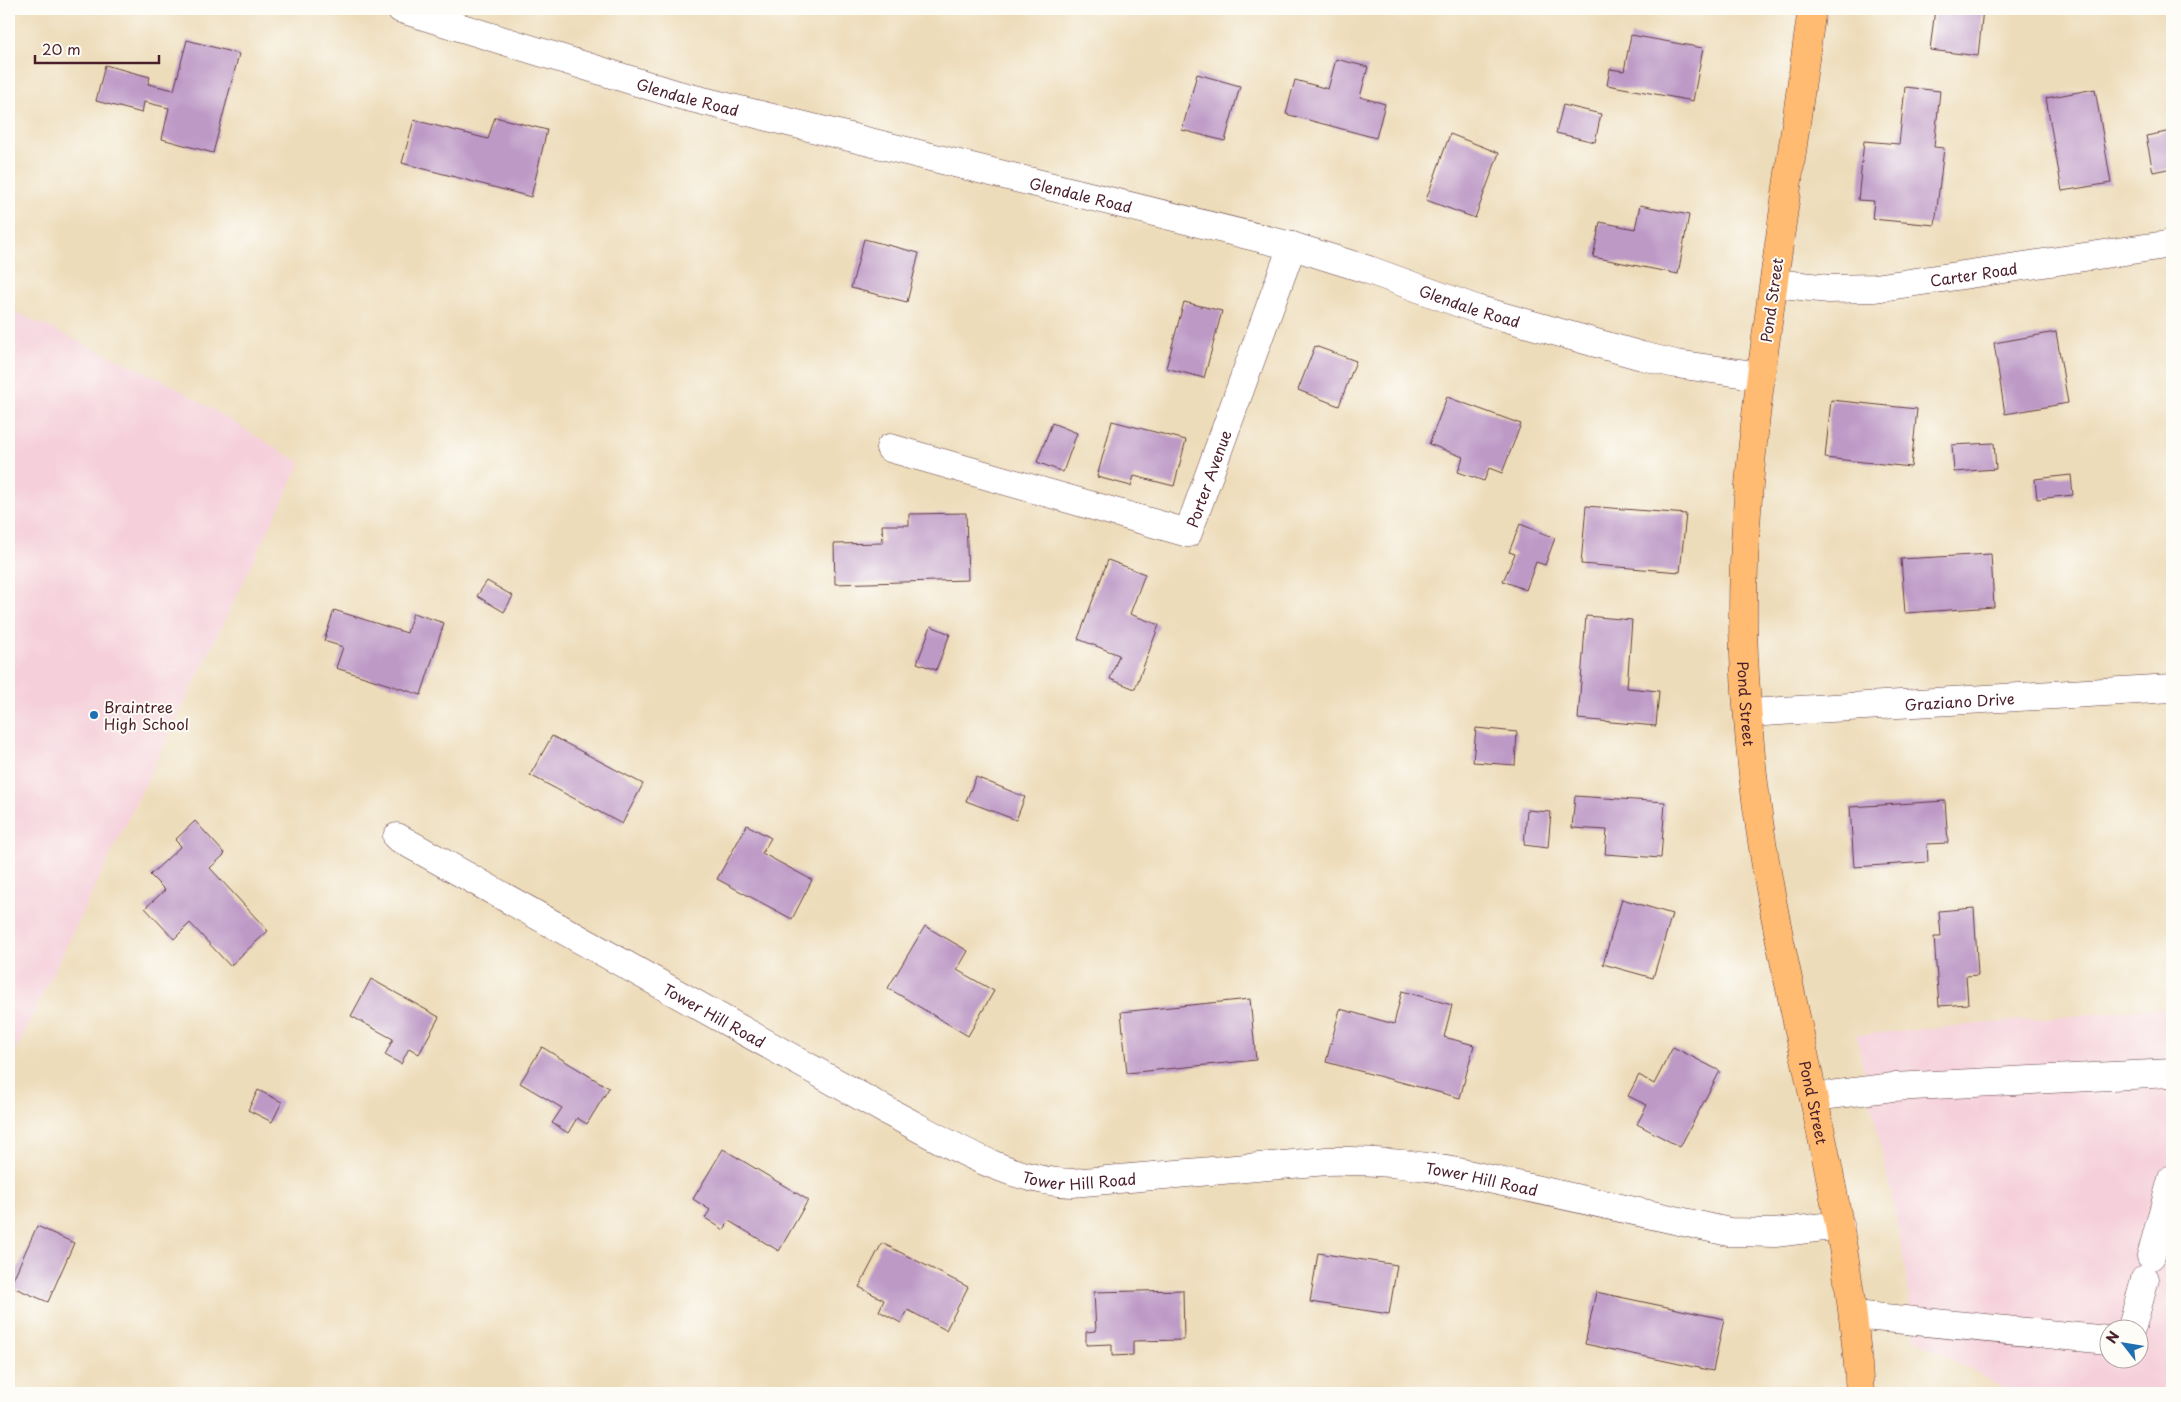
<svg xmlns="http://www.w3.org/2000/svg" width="2181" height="1402" font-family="'Playpen Sans',sans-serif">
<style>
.built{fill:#f5cfda;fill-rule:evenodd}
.building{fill:#bd99c6}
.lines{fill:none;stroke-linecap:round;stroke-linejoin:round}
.minor-casing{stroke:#623b40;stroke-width:29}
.major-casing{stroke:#623b40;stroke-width:29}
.minor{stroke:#fff;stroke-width:28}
.major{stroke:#ffbb71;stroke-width:28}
.poi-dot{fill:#1f6fb2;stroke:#fdfcf7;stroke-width:2}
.labels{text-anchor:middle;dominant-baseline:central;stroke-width:4;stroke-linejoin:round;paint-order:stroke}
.street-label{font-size:15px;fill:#4a1f2b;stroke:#fdfcf7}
.poi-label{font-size:15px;fill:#4a1f2b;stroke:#fdfcf7;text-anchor:start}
</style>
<rect width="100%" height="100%" fill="#fdfcf7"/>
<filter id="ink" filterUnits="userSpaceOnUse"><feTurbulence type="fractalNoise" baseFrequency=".02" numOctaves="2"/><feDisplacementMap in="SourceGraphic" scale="10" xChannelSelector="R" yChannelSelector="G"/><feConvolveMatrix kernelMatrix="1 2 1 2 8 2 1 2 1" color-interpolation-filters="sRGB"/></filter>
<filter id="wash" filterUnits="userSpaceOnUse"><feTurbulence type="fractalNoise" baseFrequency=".0096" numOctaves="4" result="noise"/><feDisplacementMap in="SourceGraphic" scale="20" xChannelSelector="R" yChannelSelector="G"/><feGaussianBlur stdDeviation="1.12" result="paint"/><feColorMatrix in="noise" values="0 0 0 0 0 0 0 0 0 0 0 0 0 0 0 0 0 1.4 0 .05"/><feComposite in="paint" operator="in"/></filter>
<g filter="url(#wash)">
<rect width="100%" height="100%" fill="#eddcb9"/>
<path class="built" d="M9,309l156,72 136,82 -292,601z
M2172,1007v386h-160l-98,-55 -10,-76 -12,-65 -36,-162zM2108,1330h30v30h-30z"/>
<g id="blocks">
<path class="building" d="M1935,9h48l-5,47 -48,-6z
M1631,35l72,13 -10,53 -86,-16 3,-16 14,2z
M187,40l52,14 -26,99 -51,-14 7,-31 -25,-6 -2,11 -46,-12 9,-36 45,12 -2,7 26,6z
M1336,59l32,8 -8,30 25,7 -9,34 -90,-24 9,-34 33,9z
M1197,74l43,12 -15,55 -43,-11z
M1905,87l35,4 -6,56 10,1 -9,77 -63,-6 2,-18 -16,-1 6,-59 35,3z
M2095,89l16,94 -49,8 -16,-93z
M1563,105l38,9 -6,28 -39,-9z
M495,117l52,13 -16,67 -129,-34 12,-43 74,19z
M2172,131v37l-19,4 -7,-36z
M1450,134l49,19 -24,65 -49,-18z
M1640,205l49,10 -11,59 -85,-17 7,-35 35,7z
M864,239l55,14 -12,49 -56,-14z
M1184,302l38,9 -18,67 -38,-10z
M2056,332l12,71 -63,11 -11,-71z
M1315,346l41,15 -17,45 -41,-16z
M1447,397l74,27 -19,49 -13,-5 -5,13 -26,-9 5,-15 -34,-13z
M1831,400l86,9 -6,58 -86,-9z
M1112,421l74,19 -12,46 -40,-10 -3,10 -34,-9z
M1052,423l25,10 -14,39 -26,-10z
M1994,443l2,26 -42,3 -2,-27z
M2071,475l2,20 -36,4 -2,-20z
M1586,506l100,8 -6,58 -99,-8z
M966,513l2,67 -133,4 -1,-40 49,-1 -1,-18h27v-11z
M1520,524l35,14 -10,27 -9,-3 -10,28 -23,-9 12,-27 -6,-2z
M1991,554l3,53 -89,6 -4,-54z
M1108,560l37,14 -15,40 29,11 -24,64 -25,-10 9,-24 -41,-16z
M487,581l26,15 -9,16 -27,-16z
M334,610l73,23 6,-20 31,10 -23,72 -85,-27 7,-21 -19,-6z
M1586,616l46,4 -5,68 32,3 -3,35 -78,-7z
M931,626l19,8 -14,36 -19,-7z
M1476,728l41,4 -2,33 -42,-3z
M552,736l91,48 -21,40 -92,-49z
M976,777l49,20 -9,23 -50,-19z
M1575,796l90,6 -4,56 -56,-4 2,-24 -35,-2z
M1945,801l3,42 -21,1 1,18 -74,5 -4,-60z
M1527,810l24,2 -3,36 -24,-3z
M195,821l30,33 -15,14 58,63 -38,35 -40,-43 -16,16 -29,-31 20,-18 -15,-15 31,-29 -6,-6z
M747,825l24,13 -9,15 50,27 -20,39 -75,-40z
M1622,899l50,15 -19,64 -50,-14z
M1974,908l4,67 -12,1 2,28 -29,2 -5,-69h7l-2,-26z
M925,926l43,25 -11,19 37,21 -26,45 -80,-48z
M371,979l68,38 -20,37 -10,-6 -8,16 -16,-9 8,-16 -42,-23z
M1402,991l50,14 -8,32 30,8 -14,53 -134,-36 14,-53 54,15z
M1250,999l6,61 -129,13 -6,-61z
M542,1047l67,41 -22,36 -10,-6 -9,15 -16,-10 10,-15 -42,-25z
M1673,1047l47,24 -40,76 -43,-23 10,-19 -19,-9 11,-21 15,9z
M258,1090l24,12 -10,20 -24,-12z
M723,1149l85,51 -29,51 -50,-30 -5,9 -19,-12 5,-8 -17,-11z
M37,1226l37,17 -26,59 -38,-16z
M882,1243l86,44 -22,43 -38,-20 -7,13 -22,-12 5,-11 -25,-13z
M1318,1253l79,12 -8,49 -79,-12z
M1183,1290l1,50 -51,1v14l-21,1v-12l-26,1v-13l10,-1 -2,-39z
M1596,1292l128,27 -11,52 -128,-27z"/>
</g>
</g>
<g filter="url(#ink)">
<use href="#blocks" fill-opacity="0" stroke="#623b40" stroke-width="1"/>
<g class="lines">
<defs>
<g id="minor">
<path id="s1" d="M401,9l278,86 613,151 77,24 107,39 166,47 34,8 85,12"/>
<path id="s2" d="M1774,283l55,6 46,-1 297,-44"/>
<path id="s3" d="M890,448l298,85 104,-287"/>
<path id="s4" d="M1748,713l424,-25"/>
<path id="s5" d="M397,837l490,274c57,29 120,71 185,72l255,-22c45,-1 87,3 131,11l271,60 46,1 65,-8"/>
<path d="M1814,1097l79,-10 279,-14"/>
<path d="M2151,1256l21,-77"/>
<path d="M1854,1315l254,25"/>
<path d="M2131,1330l14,-51"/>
</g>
<g id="major">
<path id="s6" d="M1812,9c-13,90 -25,181 -38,271 -16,112 -31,223 -31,336 0,47 4,94 8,140 21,215 96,421 109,637"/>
</g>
</defs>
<use href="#minor" class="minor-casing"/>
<use href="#major" class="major-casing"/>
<use href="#minor" class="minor"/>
<use href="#major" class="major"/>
</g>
</g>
<circle class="poi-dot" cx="94" cy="715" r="5"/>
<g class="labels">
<g class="street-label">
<text stroke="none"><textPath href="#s1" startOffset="300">Glendale Road</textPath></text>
<text stroke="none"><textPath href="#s1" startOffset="705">Glendale Road</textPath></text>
<text stroke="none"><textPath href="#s2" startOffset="201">Carter Road</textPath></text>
<text transform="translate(1771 300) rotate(-82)">Pond Street</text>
<text stroke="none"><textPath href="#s1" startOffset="1110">Glendale Road</textPath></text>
<text stroke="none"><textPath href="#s3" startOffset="368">Porter Avenue</textPath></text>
<text stroke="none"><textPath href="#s4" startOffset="212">Graziano Drive</textPath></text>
<text stroke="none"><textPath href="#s6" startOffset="699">Pond Street</textPath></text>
<text stroke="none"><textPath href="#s5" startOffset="364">Tower Hill Road</textPath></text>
<text stroke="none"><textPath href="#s6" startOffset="1104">Pond Street</textPath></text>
<text stroke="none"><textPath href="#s5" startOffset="769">Tower Hill Road</textPath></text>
<text stroke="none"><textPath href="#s5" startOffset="1174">Tower Hill Road</textPath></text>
</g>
<g class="poi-label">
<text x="104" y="706">Braintree<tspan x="104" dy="17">High School</tspan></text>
</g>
</g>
<rect width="2181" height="1402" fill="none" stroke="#fdfcf7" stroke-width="30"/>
<g transform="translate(2124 1344) rotate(301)"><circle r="24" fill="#fdfcf7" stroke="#b5a4a5"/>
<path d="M0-4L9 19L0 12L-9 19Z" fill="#1f6fb2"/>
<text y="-8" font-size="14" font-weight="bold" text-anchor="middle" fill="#4a1f2b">N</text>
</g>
<path d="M35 55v8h124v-8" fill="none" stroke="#4a1f2b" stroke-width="2.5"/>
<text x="42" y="55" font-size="15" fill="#4a1f2b" stroke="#fdfcf7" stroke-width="4" paint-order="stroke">20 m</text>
</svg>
